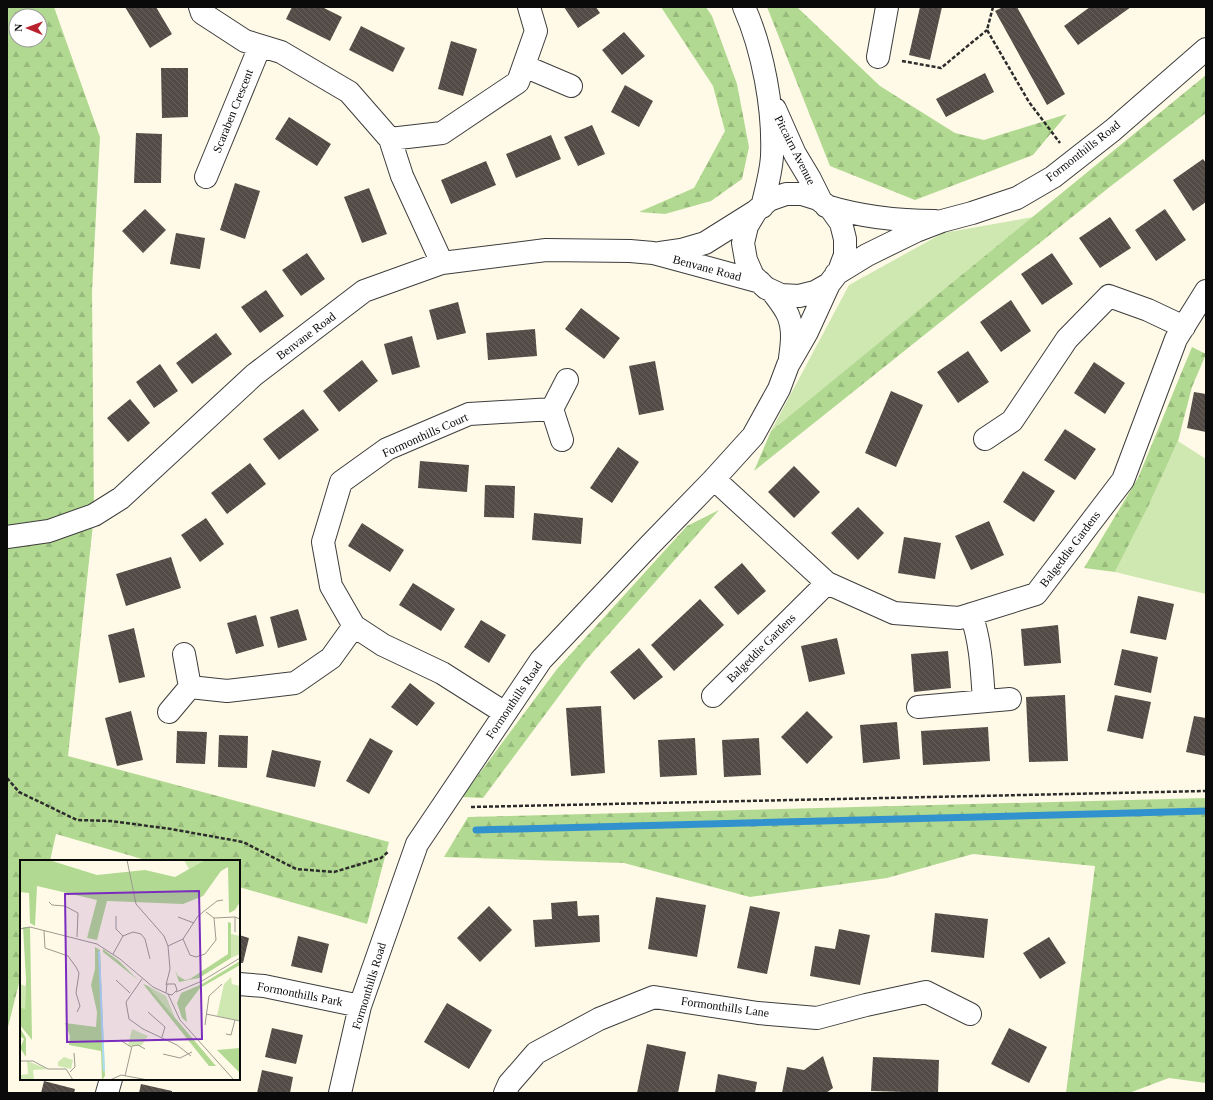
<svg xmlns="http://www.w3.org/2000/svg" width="1213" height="1100" font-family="'Times New Roman',serif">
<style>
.grass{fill:#cfe8b1}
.forest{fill:url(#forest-firs);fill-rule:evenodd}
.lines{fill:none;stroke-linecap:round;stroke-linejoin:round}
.stream{stroke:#3292ce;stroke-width:7}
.building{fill:url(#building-back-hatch)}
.minor-casing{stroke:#3d3d3d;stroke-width:24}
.path{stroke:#2c2c2c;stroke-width:2.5;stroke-dasharray:4 2;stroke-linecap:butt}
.minor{stroke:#fff;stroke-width:22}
.labels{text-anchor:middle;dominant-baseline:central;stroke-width:4;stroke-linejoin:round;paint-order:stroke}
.street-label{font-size:12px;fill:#0a0a0a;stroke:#fff}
.inset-river{fill:none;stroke:#abdcf6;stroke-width:2}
.inset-road{fill:none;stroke:#9d9a8f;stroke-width:1}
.view{fill:#7b2cbf;fill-opacity:0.15;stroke:#7b2cbf;stroke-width:2}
.inset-edge{fill:none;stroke:#0a0a0a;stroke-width:2}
</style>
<defs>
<pattern id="forest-firs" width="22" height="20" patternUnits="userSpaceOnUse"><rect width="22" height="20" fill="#b2d991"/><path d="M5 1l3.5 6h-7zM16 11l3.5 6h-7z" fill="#98b97c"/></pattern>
<pattern id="building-back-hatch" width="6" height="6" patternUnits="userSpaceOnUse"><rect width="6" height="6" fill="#524b46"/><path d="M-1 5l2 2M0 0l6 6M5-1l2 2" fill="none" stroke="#66605c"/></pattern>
</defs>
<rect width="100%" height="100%" fill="#fffae7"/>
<path class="grass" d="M1033,217l-262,214 78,-146 94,-52z
M1178,441l28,18v135l-91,-22 32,-63z"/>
<path class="forest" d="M7,7h47l46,130 -8,155 2,223 -26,241 321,86 -22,82 -128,-37v-26h-90l-93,-27 -6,27h-29v114l-14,56zM16,16h24v24h-24z
M661,7h45l6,9 25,68 12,63 -7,32 -31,22 -46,13 -26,-2 55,-24 31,-57 -12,-45z
M767,7h30l83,79 75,47 29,7 83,-26 -34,41 -118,45 -85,-34z
M1206,75v38l-95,73 -357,285 17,-40z
M1192,347l14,7 -14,33 -14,54 -31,68 -32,63 -31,-4 54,-90z
M719,510l-134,151 -102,137 -21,-1 95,-128 130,-143z
M1206,798v285l-37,-5 -40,15h-63l29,-227 -122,-12 -86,24 -137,19 -126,-34 -180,-6 24,-40z"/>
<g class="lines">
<path class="stream" d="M476,830l730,-19"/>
</g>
<path class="building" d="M125,7h31l16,27 -22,14z
M292,7h30l20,10 -12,24 -44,-22z
M564,7h32l4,6 -22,15z
M920,7h22l-12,53 -21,-5z
M1003,7h14l48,87 -18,11 -52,-94z
M1090,7h41l-53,38 -14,-19z
M361,26l44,22 -12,24 -44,-22z
M624,32l21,24 -23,19 -20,-25z
M451,41l26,8 -14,47 -25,-7z
M161,68h27v49l-26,1z
M985,73l9,19 -48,25 -10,-18z
M625,85l28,16 -14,26 -28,-15z
M289,117l42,27 -14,22 -42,-27z
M592,125l13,29 -27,12 -14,-29z
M136,133l26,1 -1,49h-27z
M551,135l10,24 -45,19 -10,-24z
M1203,159l3,4v39l-13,9 -20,-31z
M486,161l10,24 -45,19 -10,-24z
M235,183l25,8 -15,48 -25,-9z
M369,188l18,46 -25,9 -18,-46z
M145,209l21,21 -23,23 -21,-22z
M1165,209l21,31 -30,21 -21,-31z
M1110,217l21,31 -31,20 -21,-30z
M176,233l29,5 -5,31 -30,-5z
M307,253l18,26 -24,17 -19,-26z
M1052,253l21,31 -31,21 -21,-31z
M266,290l18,26 -24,17 -19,-26z
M1011,300l20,31 -30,21 -21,-30z
M458,302l8,31 -29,7 -8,-30z
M581,308l39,30 -16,21 -39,-30z
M535,329l2,27 -49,4 -2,-27z
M216,333l16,21 -40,30 -16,-21z
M412,336l8,31 -28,8 -8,-31z
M968,351l21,31 -31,21 -21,-31z
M362,360l16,21 -39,31 -16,-21z
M655,361l9,49 -25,5 -10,-49z
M1094,362l31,21 -20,31 -31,-21z
M160,364l18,27 -24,17 -18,-26z
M891,391l32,14 -27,62 -31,-14z
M1194,392l12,2v38l-19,-4z
M130,399l20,24 -22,19 -21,-24z
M303,409l16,21 -40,30 -16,-21z
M1065,429l31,20 -21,31 -31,-20z
M618,447l21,15 -27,41 -22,-15z
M420,461l49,4 -2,27 -49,-4z
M250,463l16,21 -39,30 -16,-21z
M794,466l26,26 -26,26 -26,-26z
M1023,471l32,20 -21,31 -31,-20z
M485,485l30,1 -1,32 -30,-1z
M858,507l26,26 -26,27 -27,-27z
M534,513l49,5 -2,26 -49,-4z
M206,518l18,26 -24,18 -19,-27z
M989,521l15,34 -33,15 -16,-34z
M362,523l42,27 -14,22 -42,-26z
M904,537l37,6 -6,36 -37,-6z
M171,557l10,31 -55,18 -10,-32z
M742,563l24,28 -28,24 -24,-28z
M413,583l42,26 -14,22 -42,-26z
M1138,596l36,8 -8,36 -36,-7z
M700,599l24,26 -50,46 -23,-26z
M298,609l9,31 -29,8 -8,-31z
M256,615l8,31 -28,8 -9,-31z
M481,620l25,15 -17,28 -25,-16z
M1058,625l3,38 -37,3 -3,-37z
M134,628l11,49 -26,6 -11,-48z
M837,638l8,36 -36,8 -8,-36z
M639,648l24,29 -29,23 -24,-28z
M1122,649l36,8 -7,36 -37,-8z
M948,651l3,37 -37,4 -3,-38z
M410,683l25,20 -18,23 -26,-19z
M1065,695l3,66 -39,1 -3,-65z
M1115,695l36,7 -8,37 -36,-8z
M601,706l4,67 -34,3 -5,-68z
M131,711l12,49 -26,6 -12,-48z
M807,711l26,26 -26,27 -26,-27z
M1194,716l12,2v38l-20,-4z
M897,722l3,37 -37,4 -3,-38z
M988,727l2,34 -67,4 -2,-34z
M177,731l30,1 -2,32 -29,-1z
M219,735l29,1 -1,32 -29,-1z
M370,738l23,13 -24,43 -23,-13z
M695,738l2,37 -37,2 -2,-37z
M759,738l2,37 -37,2 -2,-37z
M272,750l49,11 -6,26 -49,-10z
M656,897l50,8 -9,52 -49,-8z
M577,901l1,15 21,-1 1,27 -65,5 -2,-27 19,-1 -1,-16z
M489,906l23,24 -32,32 -23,-24z
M750,906l30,6 -13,62 -30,-6z
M935,913l53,6 -4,39 -53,-6z
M839,929l31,6 -10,50 -50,-9 5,-30 20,3z
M239,935l10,3 -6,25h-4z
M298,936l31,8 -7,29 -31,-7z
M1049,937l17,26 -26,16 -17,-26z
M447,1003l45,27 -23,39 -45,-27z
M272,1028l31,7 -7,29 -31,-7z
M1009,1028l38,19 -18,36 -38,-19z
M647,1044l39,8 -8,41h-41z
M823,1056l10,32 -7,5h-44l5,-26 17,3z
M873,1057l66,3 -1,33 -67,-2z
M262,1070l31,7 -3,16h-33z
M718,1074l39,8 -2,11h-40z
M44,1081l31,8 -1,4h-33z
M141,1084l31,7v2h-33z"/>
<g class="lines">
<defs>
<path id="minor" d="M200,7l2,6 43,28 36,11 68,40 41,47 12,37 40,87
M744,7c19,43 30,102 28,149 -1,17 -6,34 -10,51
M878,57l9,-50
M524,66l47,20
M775,109l20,45 15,25 11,22
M390,139l52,-6 76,-51 18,-51 -7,-24
M206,177l54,-131
M826,206c36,11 72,15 109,15
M660,253l21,-3 24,-7 51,-32
M836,274l31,-19 49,-24 26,-10 30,-8 45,-15 36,-21 60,-47 93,-81
M772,291c5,7 12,15 16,24 6,14 4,29 2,43
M985,439l27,-18 55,-82 42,-43 39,14 36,17
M562,440l-10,-31 15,-29
M714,479l113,104 67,30 65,5 77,-24 87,-114 53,-141 30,-48
M7,537l42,-6 45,-16 27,-17 133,-123 110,-84 78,-28 104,-13 84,1 23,2 107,29
M971,614c10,28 11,58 13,87
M190,687l37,4 68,-8 36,-25 23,-32
M713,696l114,-113
M918,707l92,-8
M169,712l21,-25 -6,-33
M505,713l-63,-40 -59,-28 -29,-19 -23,-40 -8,-44 18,-60 46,-33 82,-35 83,-5
M239,984l25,2 96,20
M107,1093l4,-14
M340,1093l20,-87 57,-162 124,-184 107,-113 66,-68 39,-43 26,-47 9,-24 19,-33 22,-48 10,-13 6,-16v-16l-4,-16 -10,-14 -13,-10 -16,-5h-16l-17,6 -13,11 -9,15 -4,17 3,17 7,16 13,12 15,7 18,1 16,-4 14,-8
M505,1093l4,-9 27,-31 63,-34 55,-22 104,16 59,5 49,-13 60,-13 44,22"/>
</defs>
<use href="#minor" class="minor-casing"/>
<path class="path" d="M993,7l-6,23 42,72 31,41
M902,61l39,7 46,-38
M7,778l12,14 58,28 34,1 60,8 72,13 53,27 38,3 47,-14 8,-7
M471,807l735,-16"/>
<use href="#minor" class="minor"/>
</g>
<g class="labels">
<g class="street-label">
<text transform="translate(233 111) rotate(-68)">Scaraben Crescent</text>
<text transform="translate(795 150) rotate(63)">Pitcairn Avenue</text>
<text transform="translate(1083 151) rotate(-38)">Formonthills Road</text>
<text transform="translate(707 268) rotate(15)">Benvane Road</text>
<text transform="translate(306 336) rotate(-37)">Benvane Road</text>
<text transform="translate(425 435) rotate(-24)">Formonthills Court</text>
<text transform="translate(1070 549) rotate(-53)">Balgeddie Gardens</text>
<text transform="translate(761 648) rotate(-45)">Balgeddie Gardens</text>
<text transform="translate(514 700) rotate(-56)">Formonthills Road</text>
<text transform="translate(369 986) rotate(-73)">Formonthills Road</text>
<text transform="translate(300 994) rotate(11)">Formonthills Park</text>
<text transform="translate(725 1007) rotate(8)">Formonthills Lane</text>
</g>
</g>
<g transform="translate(20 860)">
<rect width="220" height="220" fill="#fffae7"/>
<path d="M164,0h21l-16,9zM211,74l9,2v18l-9,4zM0,124l6,2 -1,23 -5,-2zM128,126l18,10 9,22zM112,169l16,7 -7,10h-13zM44,197l9,3 -2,9 -13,-3v-4zM7,201l21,8 -15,1 1,10h-14v-5l8,-1z" fill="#cfe8b1"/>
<path d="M0,0h29l48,15 48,-5 30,7 30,-17h35v42l-5,8 -6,3 -1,-46 -7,4 -18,25 -20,8 -76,-3 -10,39 -10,-2 10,-38 -60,-14 -2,40 -5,-3 -1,-30 -9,-1zM208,62l3,1v35l-32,20 -20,4 -4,-12 3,6 7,4 5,-1 38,-25zM3,67h7l2,113 -12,-15v-18l5,2 1,-30zM75,87l5,3 5,126 -3,4 -1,-29 -32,-6 1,-9 -5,-13 31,4 1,-15 -6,-27 4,-16zM83,89l16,12 19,19 -35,-28zM220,101v4l-40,23 -15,20 2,14 -5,-4 -5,-15 4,-10 21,-9zM123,124l5,2 68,80h-7zM0,168l6,10v19l-6,-9 4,-9 -4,-3zM220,188v25l-23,-23z" fill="#b2d991"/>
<path d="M211,117l1,7 8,2v35l-23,-5 7,-32z" fill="#cfe8b1"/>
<path class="inset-river" d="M79,91l5,120"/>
<path class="inset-road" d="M107,0l9,44 28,32 4,10 2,23 -4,16M29,42l3,3 13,1 13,7 -1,24M186,52l8,6 21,-1M96,56v13l7,7M158,57l16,6M0,69l10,-2 67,17 23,15 33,28 15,7 4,1 5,-5 -2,-6h-8l-1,9M24,71l1,17 23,8 8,11 3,6 -3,20 4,13 -3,6M215,72v-15l5,2M163,79l7,16 6,2 9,-3 11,-14 -2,-22M148,86l15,-7 15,-23 19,-15 6,-1M93,94l10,-18 10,-4 8,2 4,5 5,20M122,119l-16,23 3,17 14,10 34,16 14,11M96,120l14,13M156,132l26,-11 38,-23M148,134l12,26 54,60M128,152l17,15 -3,10M186,154l34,7M185,165l4,-29 13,-12M206,174l5,1 4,-15M100,180l11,7M143,194l17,4 12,-6M0,201h13l15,8h18l7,11M50,212l5,-5 -1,-14M105,216l7,-30 6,-1 7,4M90,220l11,-5 27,5"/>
<path class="view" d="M179,31l3,148 -135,3 -2,-148z"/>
<rect width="220" height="220" class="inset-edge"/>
</g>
<rect width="1213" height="1100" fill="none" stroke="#0a0a0a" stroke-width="16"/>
<g transform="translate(28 28) rotate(271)"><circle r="19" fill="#ffffff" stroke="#9d9d9d"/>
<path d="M0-3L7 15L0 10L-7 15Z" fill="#b9222c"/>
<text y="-6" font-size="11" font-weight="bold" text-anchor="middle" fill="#0a0a0a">N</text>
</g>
</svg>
